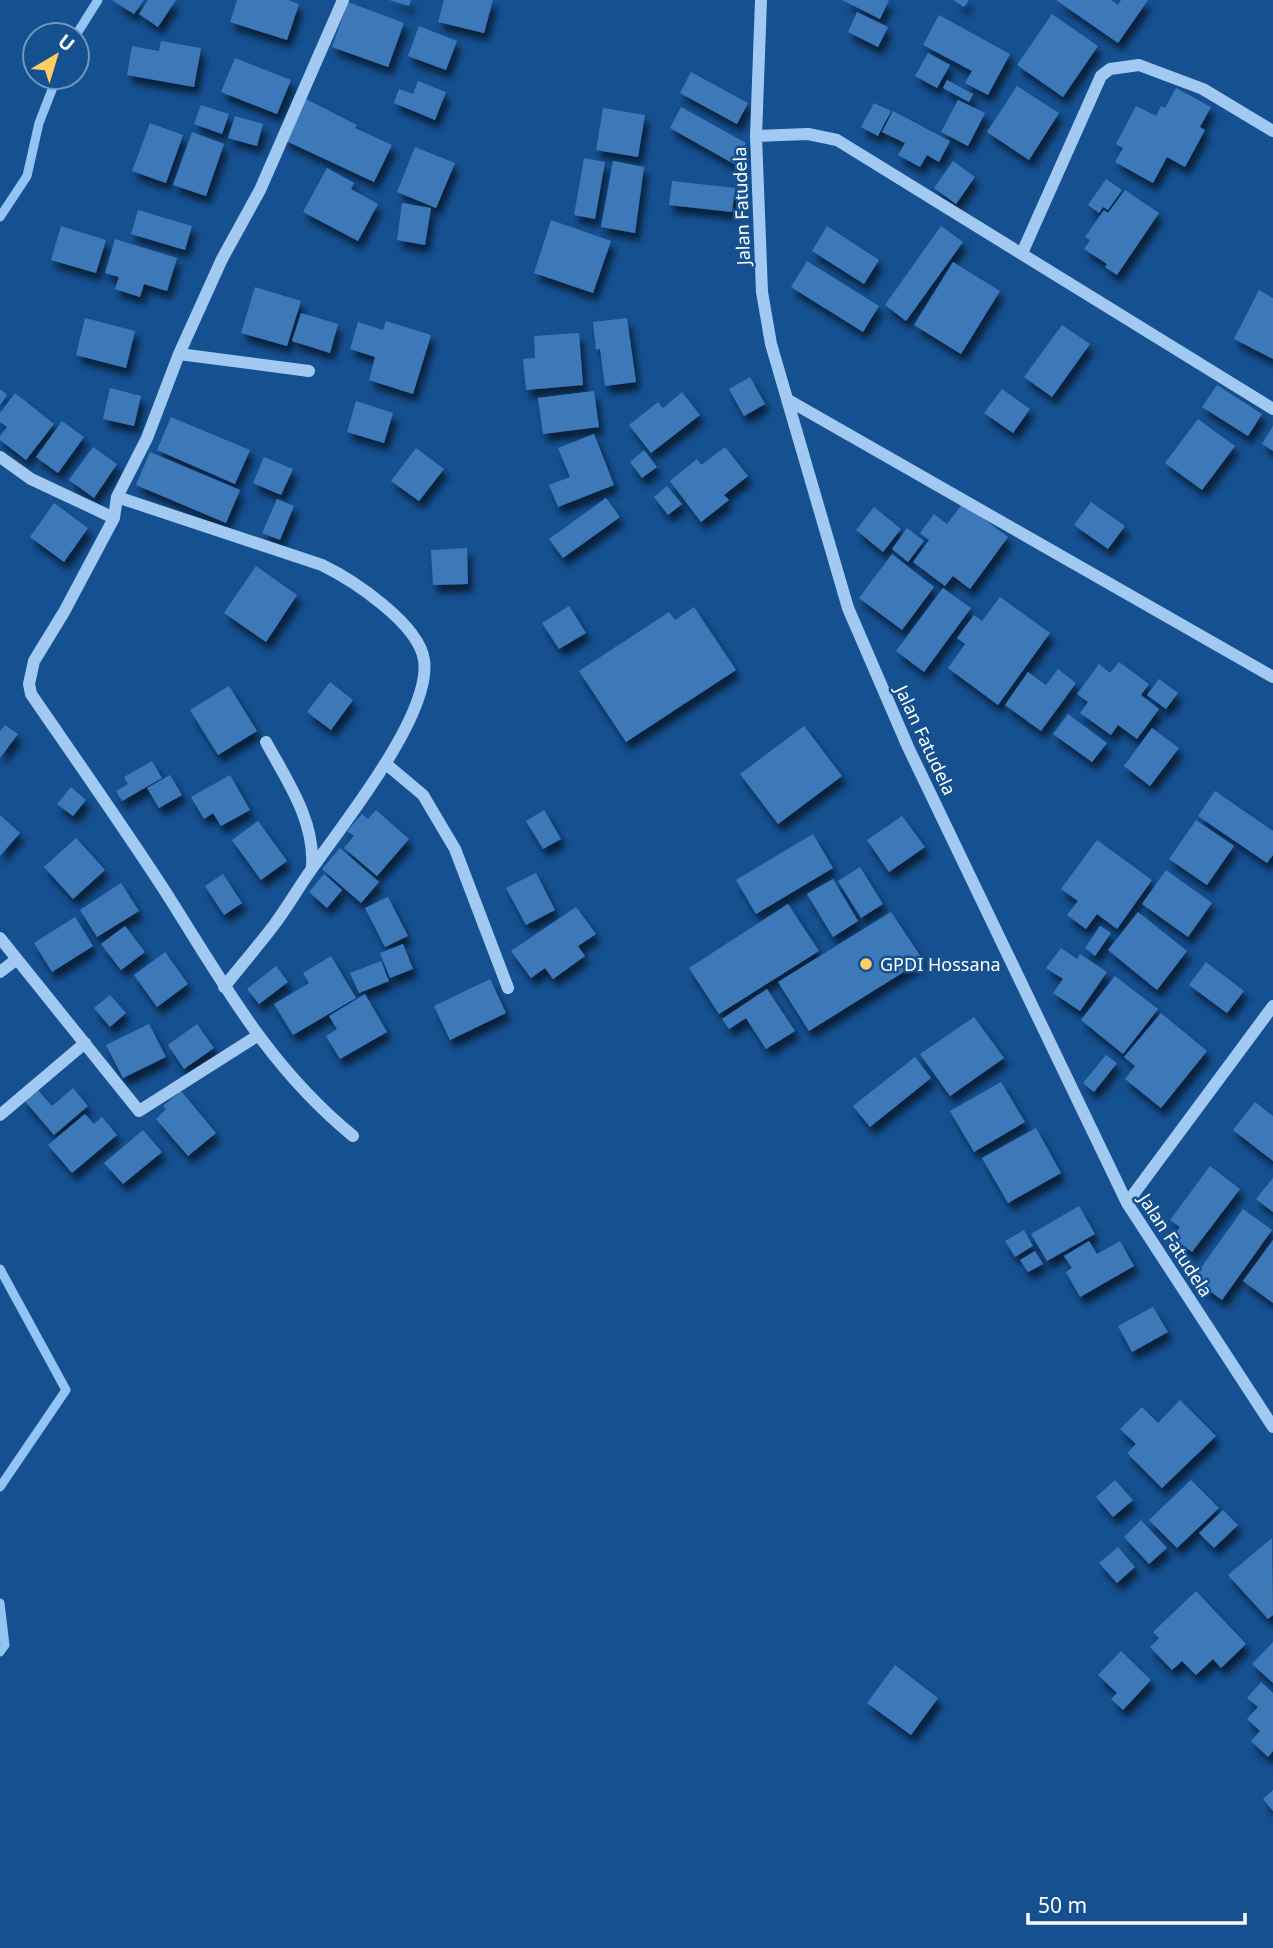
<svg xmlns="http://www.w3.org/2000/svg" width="1273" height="1948" font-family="'Noto Sans',sans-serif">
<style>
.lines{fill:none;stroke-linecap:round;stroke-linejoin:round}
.stream{stroke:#94c4f3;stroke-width:9}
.building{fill:#3d79b9;filter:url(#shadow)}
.minor{stroke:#a2c9f1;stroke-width:12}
.poi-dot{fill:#ffcc62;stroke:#155091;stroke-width:2.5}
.labels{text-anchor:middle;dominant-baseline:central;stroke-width:5;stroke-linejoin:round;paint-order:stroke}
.street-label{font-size:18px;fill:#fff;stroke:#155091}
.poi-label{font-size:18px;fill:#fff;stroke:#155091;text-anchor:start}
</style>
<defs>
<filter id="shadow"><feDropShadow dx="4.5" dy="8" stdDeviation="3.5" flood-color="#0009"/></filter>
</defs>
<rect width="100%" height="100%" fill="#155091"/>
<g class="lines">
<path class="stream" d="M76,35l22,-35
M0,217l27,-41 12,-53 18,-46
M0,1269l66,121 -66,97
M0,1603l5,42 -5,7"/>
</g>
<path class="building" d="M112,0h32l-10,14z
M148,0h28l-18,27 -19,-13z
M237,0h51l11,4 -12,36 -57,-18z
M389,0h22l-2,6z
M444,0h49l-9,33 -46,-11z
M842,0h47l-9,19z
M953,0h16l-5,7z
M1056,0h55l7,5 3,-5h27l-30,43z
M348,2l56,21 -16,44 -56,-20z
M857,12l31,15 -10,20 -30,-15z
M1052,14l46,32 -35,51 -46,-32z
M939,15l71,39 -22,41 -23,-12 7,-12 -49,-26z
M419,26l38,15 -11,29 -38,-14z
M161,41l40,7 -7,39 -67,-12 5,-29 27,5z
M928,53l22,12 -13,23 -22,-12z
M235,58l56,22 -14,34 -56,-22z
M691,72l57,31 -11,21 -57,-31z
M947,80l26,14 -4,8 -26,-14z
M418,81l28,11 -11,28 -41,-17 5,-14 14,5z
M1017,86l42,27 -30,47 -42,-28z
M1176,88l35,19 -11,20 5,3 -20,37 -18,-10 -14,26 -38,-21 8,-14 -7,-4 20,-38 20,10 5,-10 4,2z
M304,98l53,27 -2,3 37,17 -18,37 -90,-42z
M958,100l27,13 -17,33 -27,-14z
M874,103l17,8 -13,25 -17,-9z
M201,105l28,9 -7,20 -28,-10z
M681,107l65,36 -12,21 -64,-36z
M603,108l42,7 -7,42 -42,-7z
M893,111l57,30 -11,21 -12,-7 -7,12 -22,-12 7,-12 -23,-11z
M235,116l28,8 -6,22 -29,-8z
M150,123l33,12 -17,48 -34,-12z
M192,132l32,12 -18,52 -33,-11z
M415,147l40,16 -19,45 -39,-16z
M584,158l21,4 -10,57 -21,-4z
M613,161l31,6 -9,66 -34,-6z
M953,161l22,16 -19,27 -22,-16z
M327,168l27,15 -3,6 27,15 -20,37 -55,-29z
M1106,179l16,11 -14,20 -5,-3 -4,6 -11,-8z
M672,181l63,7 -3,24 -63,-7z
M1125,190l34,23 -42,62 -12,-8 2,-3 -23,-15 6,-9 -5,-3 19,-27 4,3z
M402,203l29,5 -6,37 -28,-5z
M138,210l54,16 -7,24 -54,-16z
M551,220l60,21 -18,52 -59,-20z
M61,226l45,14 -10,33 -45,-13z
M827,226l52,34 -15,24 -52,-33z
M941,226l22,16 -57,79 -21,-16z
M115,239l62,19 -10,33 -23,-7 -4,13 -25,-8 4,-12 -14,-4z
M807,261l72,45 -16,26 -72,-45z
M953,262l47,29 -39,63 -47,-29z
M255,287l46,14 -14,45 -46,-13z
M1259,290l14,8v61l-39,-20z
M301,313l37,11 -8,29 -38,-12z
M85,318l50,13 -9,37 -50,-13z
M627,318l9,64 -31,4 -5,-37 -4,1 -3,-28z
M386,321l45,14 -18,59 -44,-14 6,-23 -25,-8 8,-27 25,8z
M1062,325l28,19 -38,53 -28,-20z
M579,333l4,52 -57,5 -3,-31 12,-1 -1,-22z
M750,377l15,27 -21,12 -15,-27z
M1217,385l45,29 -14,22 -46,-29z
M110,388l31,8 -7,30 -31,-7z
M0,389l7,6 -7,10z
M1002,389l28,20 -17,24 -29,-20z
M594,391l5,36 -56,7 -5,-36z
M682,392l18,23 -49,38 -22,-28 29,-23 5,6z
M15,393l39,31 -28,36 -26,-20v-4l7,-9 -7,-5v-9z
M356,401l37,12 -9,30 -37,-11z
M171,417l79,33 -15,34 -78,-34z
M1198,419l37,27 -33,44 -37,-27z
M62,421l22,16 -26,36 -22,-16z
M1273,426v25l-11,-7z
M594,434l20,51 -56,22 -9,-22 21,-8 -12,-29z
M93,447l24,17 -23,34 -25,-18z
M725,447l23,29 -24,19 5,5 -28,22 -31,-41 27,-22 4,6z
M416,448l28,21 -25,32 -28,-20z
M644,450l13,17 -15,11 -12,-16z
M150,452l90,38 -14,33 -90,-38z
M264,457l29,12 -12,26 -28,-12z
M667,486l15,18 -14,11 -14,-18z
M606,498l14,19 -57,41 -14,-19z
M277,499l17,7 -14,34 -18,-7z
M1091,502l34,24 -17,23 -34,-24z
M54,503l34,25 -24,34 -34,-25z
M963,503l45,34 -38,52 -17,-13 -8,10 -32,-24 16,-22 -9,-7 14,-19 13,10z
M874,507l27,22 -18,23 -27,-22z
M907,528l17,13 -16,21 -16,-13z
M467,548l1,36 -35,1 -2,-35z
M892,554l42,33 -32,43 -43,-32z
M256,566l41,29 -31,47 -42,-29z
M943,588l28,20 -47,64 -28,-21z
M1000,597l50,36 -52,72 -50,-37 17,-24 -8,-6 17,-23 8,6z
M569,606l17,27 -27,16 -17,-26z
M694,607l42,63 -110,72 -47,-71 90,-59 6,8z
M1119,662l30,22 -8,11 18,14 -22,30 -19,-14 -7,10 -31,-22 8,-11 -11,-8 22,-30 11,9z
M1058,669l18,14 -35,48 -36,-26 23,-33 18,13z
M1159,679l19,14 -12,16 -19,-14z
M330,682l23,18 -22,30 -24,-18z
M229,686l28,45 -39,24 -28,-45z
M1068,714l39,29 -15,19 -39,-28z
M5,725l13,9 -18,24v-27z
M804,726l38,50 -64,48 -38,-50z
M1152,728l27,20 -29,38 -26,-20z
M152,761l10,17 -40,23 -6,-10 12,-7 -4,-7z
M170,775l12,20 -23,13 -12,-20z
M230,775l20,35 -29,16 -8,-13 -9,6 -13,-22z
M71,787l15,13 -13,16 -16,-12z
M1215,791l58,40v24l-6,8 -69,-47z
M376,810l33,29 -32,37 -33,-28 10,-12 -7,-5 15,-17 6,5z
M544,810l17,29 -18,10 -17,-28z
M0,815l20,18 -20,23z
M902,816l23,31 -36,25 -22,-32z
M1196,820l38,26 -27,39 -38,-26z
M258,821l29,40 -26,19 -29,-40z
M813,834l20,34 -77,46 -20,-34z
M76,838l29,32 -32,29 -29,-32z
M1097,840l55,40 -35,49 -20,-15 -11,15 -19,-14 11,-14 -17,-12z
M340,848l39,34 -18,21 -39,-34z
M860,867l23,37 -22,14 -23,-37z
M1166,870l46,33 -24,34 -46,-33z
M536,873l19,37 -29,15 -20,-37z
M223,874l19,29 -18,12 -19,-29z
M324,874l18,16 -15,18 -18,-16z
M833,879l25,42 -25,16 -26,-43z
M121,883l18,28 -42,26 -17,-27z
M388,897l20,39 -23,11 -20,-39z
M788,904l31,47 -100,63 -30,-46z
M576,907l20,27 -18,12 7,10 -32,23 -8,-11 -14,10 -20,-27z
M891,912l32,48 -114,71 -31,-49z
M1138,912l49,39 -30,39 -49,-40z
M75,917l18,29 -41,26 -18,-29z
M125,926l20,26 -24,18 -20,-26z
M1100,926l11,7 -16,23 -10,-8z
M403,944l10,25 -23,9 -10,-25z
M1061,948l16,11 3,-5 27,18 -27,39 -27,-18 10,-14 -17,-11z
M165,952l23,32 -31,23 -23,-32z
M331,956l25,42 -63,37 -19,-31 35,-21 -6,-10z
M381,961l8,20 -30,12 -9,-20z
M1206,962l38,29 -17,22 -38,-28z
M276,966l12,16 -29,22 -12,-15z
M1115,976l43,33 -35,45 -42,-34z
M490,979l16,34 -56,27 -16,-34z
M767,989l28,42 -29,18 -20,-31 -17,11 -7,-10z
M365,994l22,38 -47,27 -14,-23 11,-7 -8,-13z
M110,995l16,18 -16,14 -16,-19z
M1161,1013l46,38 -46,57 -36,-29 10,-13 -11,-9z
M974,1017l30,41 -54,38 -30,-42z
M149,1024l17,33 -43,21 -17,-33z
M197,1024l17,24 -30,21 -16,-24z
M1106,1055l11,8 -23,29 -11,-9z
M915,1057l16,21 -61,49 -17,-21z
M1001,1082l24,40 -51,30 -24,-41z
M73,1088l15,18 -34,29 -30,-35 13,-11 15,17z
M181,1091l35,42 -28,23 -32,-37 10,-10 -3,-3z
M1255,1102l18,14v45l-40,-31z
M85,1114l9,10 8,-7 15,18 -45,38 -24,-28z
M1036,1128l25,45 -53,30 -26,-45z
M143,1130l19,22 -39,32 -19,-21z
M1210,1166l30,23 -48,63 -20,-15 8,-10 -10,-7z
M1273,1178v34l-17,-13z
M1079,1206l16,28 -48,27 -16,-27z
M1243,1209l29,21 -50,70 -29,-21z
M1024,1230l9,16 -18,11 -10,-16z
M1273,1240v63l-30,-22z
M1089,1241l8,13 23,-13 14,25 -54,31 -14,-25 6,-4 -8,-12z
M1035,1251l8,13 -15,8 -8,-12z
M1153,1307l15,25 -36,20 -14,-26z
M1180,1400l36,36 -54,52 -35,-35 9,-9 -16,-15 22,-22 16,16z
M1115,1480l18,20 -20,17 -17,-20z
M1191,1480l28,28 -42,40 -28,-28z
M1223,1510l15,15 -24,23 -15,-15z
M1141,1520l26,28 -18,16 -25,-27z
M1272,1538l1,77 -5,4 -40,-44z
M1118,1547l17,20 -18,16 -18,-20z
M1196,1591l50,53 -25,24 -8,-9 -17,16 -14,-14 -10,9 -22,-23 9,-9 -6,-6z
M1273,1642v41l-21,-19z
M1121,1651l30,29 -28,30 -12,-11 6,-6 -19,-18z
M895,1665l43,33 -27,37 -44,-32z
M1261,1682l12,11v58l-5,6 -17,-16 9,-10 -13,-12 11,-12 -11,-9z
M1273,1790v21l-10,-12z"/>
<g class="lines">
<path class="minor" d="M343,0l-83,190 -38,69 -43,95 -32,84 -30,59 -3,21 -50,94 -30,49 -5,23 2,10c44,64 89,128 132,194 59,92 103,177 190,248
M761,0l-5,136 6,156 9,52 77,264 60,139 219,456 146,224
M756,136l52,-2 29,6 436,269
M1022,253l79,-177 9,-7 29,-4 64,24 70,42
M179,354l130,17
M788,400l485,277
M0,457l31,22 83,39
M117,497l205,68c31,15 97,59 102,95 8,53 -78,160 -108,203 -15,20 -27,42 -42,62 -16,21 -34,42 -50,62
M266,742c21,39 49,78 46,125
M386,764l37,31 32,54 53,139
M0,938l139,173 118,-75
M0,972l17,-13
M0,1115l85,-72
M1127,1203l146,-197"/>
</g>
<circle class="poi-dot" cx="866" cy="964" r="7"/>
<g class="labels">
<g class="street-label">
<text transform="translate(741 206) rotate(-92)">Jalan Fatudela</text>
<text transform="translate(926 740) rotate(65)">Jalan Fatudela</text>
<text transform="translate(1176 1245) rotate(57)">Jalan Fatudela</text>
</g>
<g class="poi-label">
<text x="880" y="964">GPDI Hossana</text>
</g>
</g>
<g transform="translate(56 56) rotate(38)"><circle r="33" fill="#155091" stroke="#7396bd" stroke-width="2"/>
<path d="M0-5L12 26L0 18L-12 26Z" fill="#ffcc62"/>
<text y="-10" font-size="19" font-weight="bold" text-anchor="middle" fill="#ffffff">U</text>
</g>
<path d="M1028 1913v10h217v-10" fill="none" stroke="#ffffff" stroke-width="3.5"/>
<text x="1038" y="1913" font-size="21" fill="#ffffff" stroke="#155091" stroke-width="5" paint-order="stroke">50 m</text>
</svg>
